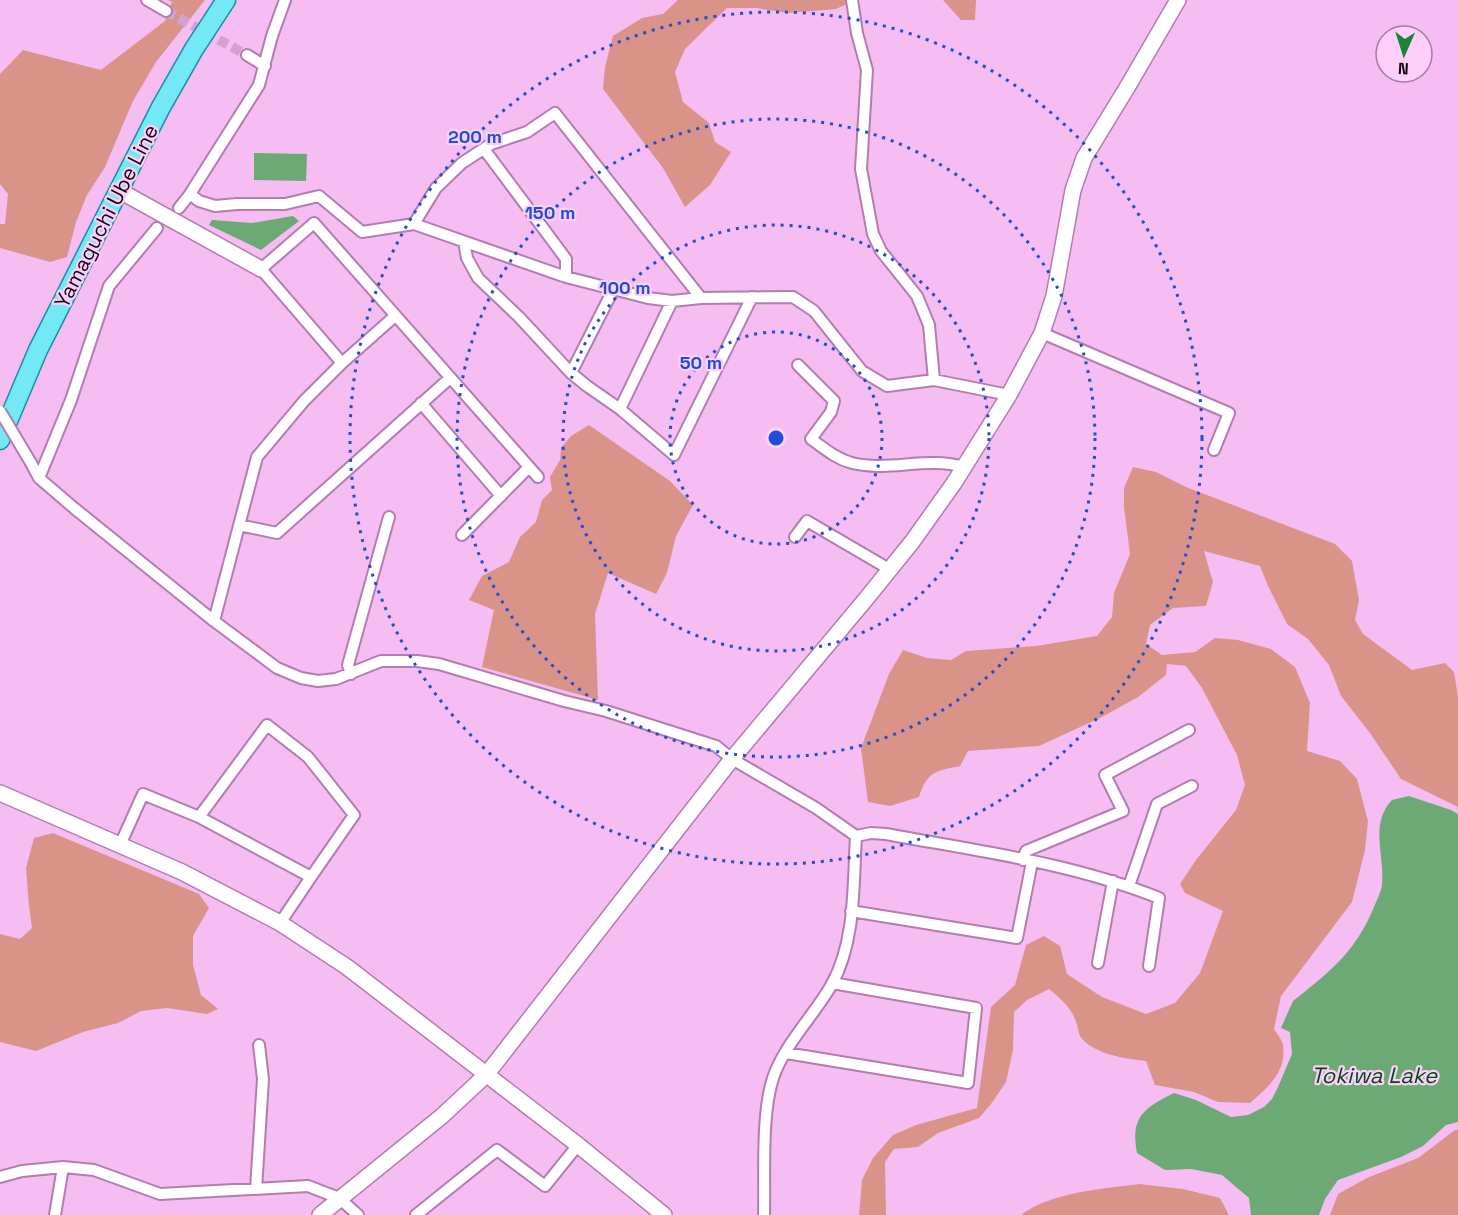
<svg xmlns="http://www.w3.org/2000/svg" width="1458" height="1215" font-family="'Space Grotesk',sans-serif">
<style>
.green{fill:#da9389}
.water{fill:#6ca974}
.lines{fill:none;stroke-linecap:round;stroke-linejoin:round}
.street-tunnel{stroke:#d5a1d2;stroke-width:10;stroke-dasharray:10 5;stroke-linecap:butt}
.street-casing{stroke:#b27db0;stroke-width:14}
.secondary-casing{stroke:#b27db0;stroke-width:18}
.primary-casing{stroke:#168fa4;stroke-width:21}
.street{stroke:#fff;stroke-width:10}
.secondary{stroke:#fff;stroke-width:15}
.primary{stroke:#73e9f6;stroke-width:18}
.street-bridge-casing{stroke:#b27db0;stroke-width:14;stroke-linecap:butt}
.street-bridge{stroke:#fff;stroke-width:10}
.ring{fill:none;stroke:#1d4ed8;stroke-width:3;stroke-dasharray:3 6}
.labels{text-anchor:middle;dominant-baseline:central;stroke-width:4.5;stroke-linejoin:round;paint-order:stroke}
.street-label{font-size:21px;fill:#170517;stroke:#fdcffa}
.water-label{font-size:22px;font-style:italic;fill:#004917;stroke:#fdcffa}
.centre{fill:#1d4ed8;stroke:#fdcffa;stroke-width:3}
.ring-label{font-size:18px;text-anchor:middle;font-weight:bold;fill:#1d4ed8;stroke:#fdcffa;stroke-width:4.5;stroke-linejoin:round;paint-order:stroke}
</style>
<rect width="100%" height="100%" fill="#f6bdf3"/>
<path class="green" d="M168,0h37l-49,62 -23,39 -28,66 -18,28 -11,27 -9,35 -17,5 -50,-14v-24h5l3,-30 -8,-10v-110l23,-24 78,20 64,-49 7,-19z
M678,0h178l-20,9 -48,4 -32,-5h-29l-42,41 -10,23 8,30 26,21 6,19 16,10 -21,33 -25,22 -22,-39 -60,-79 2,-22 8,-31 29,-18 21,-4z
M943,0h33l-1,20h-14z
M589,425l81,56 23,24 -17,31 -9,37 -11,21 -48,-21 -13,41 3,86 -116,-33 12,-57 -25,-10 13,-24 27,-14 11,-25 16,-15 6,-22 10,-10 -2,-13 10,-17 1,-12 10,-12z
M1133,467l23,5 30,15 149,57 17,17 7,39 -4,20 8,14 49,36 33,-7 9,9 4,25v110l-57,-28 -31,-46 -29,-37 -12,-31 -21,-26 -21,-15 -19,-38 -8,-20 -56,-15 9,31 -7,24 -33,2 -23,17 -4,19 16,11 33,-3 20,-14 23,2 33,9 24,18 15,36 -3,48 33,10 17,18 11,42 -3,29 -13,52 -71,94 -7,33c3,5 9,12 9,17 4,26 -16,42 -33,57l-32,-1 -24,-10 -39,-7 -9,-24c-20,-2 -54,-7 -66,-25 -2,-4 -2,-10 -4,-14 -4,-14 -16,-24 -27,-33l-22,11 -13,12 -1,38 -7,32 -15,22 -12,14 -41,15 -20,14 -24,2 -9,13 1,53h-27l3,-35 11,-22 20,-23 23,-10 61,-17 14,-101 24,-22 11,-40 18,-9 16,10 7,28 35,23 44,17 29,-11 25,-30 23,-62 -38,-18 -5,-9 16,-24 40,-50 9,-25 -8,-30 -35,-67 -16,-22 -19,-2 -1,11 -28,22 -36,20 -63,29 -71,5 -8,15c-25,5 -33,6 -41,31l-29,9 -22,-4 -7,-54 28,-74 14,-24 24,8 24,2 15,-9 70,-5 61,-10 15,-19 2,-24 16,-39 -6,-47v-19z
M53,833l146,61 10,14 -16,28v29l8,30 17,14 -11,5 -40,-6 -26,3 -23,12 -35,9 -47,19 -36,-9v-108l20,5 12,-11 -3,-22 -3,-38 8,-30z
M1455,1130h3v85h-128l8,-21 31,-17 49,-19z
M1139,1184l44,5 37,9 9,17h-208c30,-23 81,-26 118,-31z"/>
<path class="water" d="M254,153l53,1 -1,27 -52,-1z
M293,216l6,5 -38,29 -52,-25 3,-5 40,3z
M1409,796l42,14 7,4v308l-12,3 -23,21 -22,11 -63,23 -13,19 -6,16h-68l-2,-17 -27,-23 -31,-6 -26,1 -28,-17c-7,-36 7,-45 37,-60l22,7 35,17 17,-2 16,-8 8,-8 6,-12 14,-33 -2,-22 -9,-4 12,-27c37,-29 63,-50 81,-94 3,-7 7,-15 8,-22 3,-29 -13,-61 10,-85z"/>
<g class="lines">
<path class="street-tunnel" d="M166,11l81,44"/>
<defs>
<path id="street" d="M147,0l19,11
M852,0l5,33 10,37 -6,99 12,65 8,17 36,45 12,29 5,55
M247,55l18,11
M484,149l82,110v18
M190,194l9,7 16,5 22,-2h48l34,-8 43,36 52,-8
M179,208l11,-14 69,-109 13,-49 13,-36
M464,242l3,16 11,20 41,39 52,56 16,13 33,23 54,46 78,-158
M701,298l-146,-185 -28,19 -36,12 -29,19 -26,25 -22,36 152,53 82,21 24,3 29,-3 92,-1 21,14 48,60 25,15 47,-6 75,15
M1042,333l187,80 -15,37
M342,363l-81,-94 53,-46 224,254
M798,365l36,36 -3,11 -20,27c13,9 25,20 41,24 37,9 75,-7 112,4
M571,373l42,-83
M421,403l80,93
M620,409l52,-108
M31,463l8,15 35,30 140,113 63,47 24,10 17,3 18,-2 45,-18h36l22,3 125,37 42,10 110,35 16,13 84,49 40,28 15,-3 15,1c92,17 186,29 273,64l-10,68
M39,478l32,-78 38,-114 48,-58
M239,525l38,8 173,-155
M462,535l67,-68
M795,537l12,-16 82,48
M214,621l43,-164 47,-56 38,-38 53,-47
M351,674l-3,-9 41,-148
M199,817l68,-92 41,32 46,58 -43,62
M120,845l23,-51 56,23 112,60 -31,46
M1023,860l3,-9 97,-40 -18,-36 84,-45
M1129,886l28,-82 35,-18
M851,911l166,27 15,-76
M1098,963l15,-82
M786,1053l182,30 8,-75 -144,-25
M0,1177l22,-6 41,-4 31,3 66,24 148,-8 31,12 19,17
M256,1189l7,-110 -4,-34
M55,1215l8,-48
M416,1215l81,-65 48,36 33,-41
M764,1215c1,-40 -3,-100 9,-137 12,-35 41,-62 59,-94 24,-44 21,-100 24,-148"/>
<path id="secondary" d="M120,191l141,78
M0,793l182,79 98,51 67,44 231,178 86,70
M320,1215l122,-99 44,-41 246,-316 134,-160 46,-57 42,-59 55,-88 33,-62 12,-37 19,-106 11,-32 44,-72 50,-86"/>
<path id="primary" d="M0,440l38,-90 123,-243 33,-58 32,-49"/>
</defs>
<use href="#street" class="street-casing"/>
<use href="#secondary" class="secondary-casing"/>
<use href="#primary" class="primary-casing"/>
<use href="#street" class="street"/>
<use href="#secondary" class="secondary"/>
<use href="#primary" class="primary"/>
<defs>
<path id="street-bridge" d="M0,411l31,52"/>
</defs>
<use href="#street-bridge" class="street-bridge-casing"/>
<use href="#street-bridge" class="street-bridge"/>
</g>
<g class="ring">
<circle cx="776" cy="438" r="106"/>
<circle cx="776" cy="438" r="213"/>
<circle cx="776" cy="438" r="319"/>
<circle cx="776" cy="438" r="426"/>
</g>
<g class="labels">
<g class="street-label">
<text transform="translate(106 216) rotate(-63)">Yamaguchi Ube Line</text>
</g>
<g class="water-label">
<text x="1374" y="1075">Tokiwa Lake</text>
</g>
</g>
<circle cx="776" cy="438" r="9" class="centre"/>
<g class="ring-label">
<text x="475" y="143">200 m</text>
<text x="550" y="219">150 m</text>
<text x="625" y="294">100 m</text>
<text x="701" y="369">50 m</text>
</g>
<g transform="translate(1404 54) rotate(183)"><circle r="28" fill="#fdcffa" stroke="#a17e9f" stroke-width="1.5"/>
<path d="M0-4.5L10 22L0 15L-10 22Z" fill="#1b8338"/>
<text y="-9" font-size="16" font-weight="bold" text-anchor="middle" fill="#170517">N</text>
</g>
</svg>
